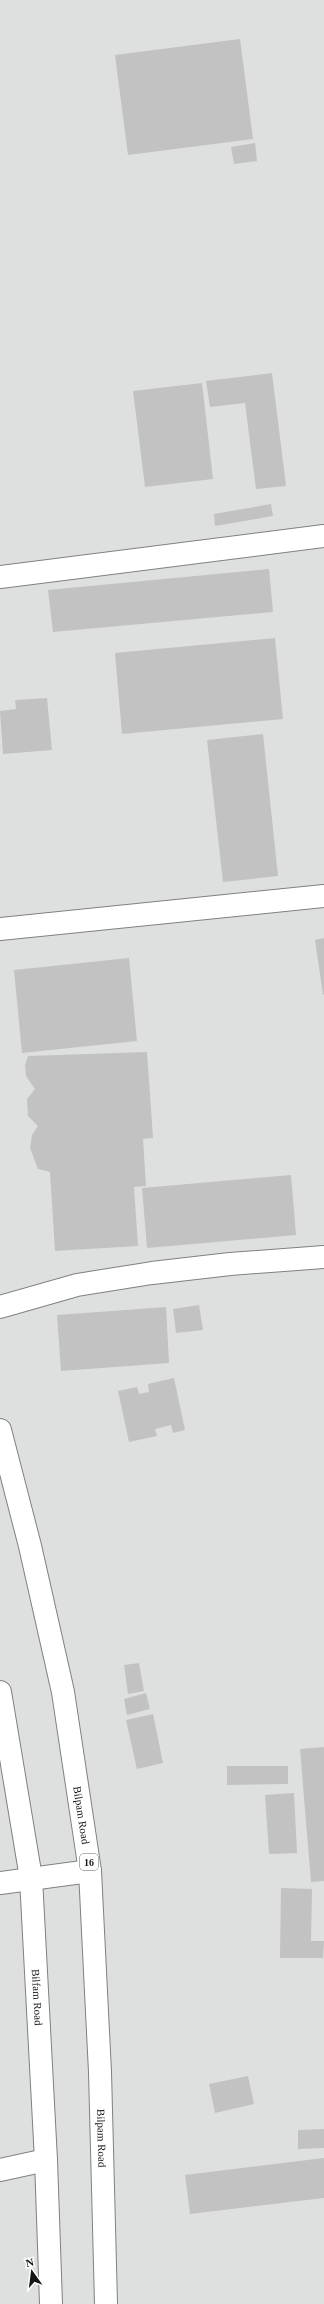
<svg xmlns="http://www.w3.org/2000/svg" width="324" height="2304" font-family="'Times New Roman',serif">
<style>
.building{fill:#c2c2c3}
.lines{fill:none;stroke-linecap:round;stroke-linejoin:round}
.street-casing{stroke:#7f8081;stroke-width:24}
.primary-casing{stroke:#7f8081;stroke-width:24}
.street{stroke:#fff;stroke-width:22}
.primary{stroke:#fff;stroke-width:22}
.labels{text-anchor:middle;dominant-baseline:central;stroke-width:3;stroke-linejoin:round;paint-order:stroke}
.shield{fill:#fff;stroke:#5b5c5c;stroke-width:1}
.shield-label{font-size:10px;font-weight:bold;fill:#151616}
.street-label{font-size:11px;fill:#151616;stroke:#fff}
</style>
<rect width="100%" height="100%" fill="#dedfdf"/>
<path class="building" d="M240,39l13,100 -125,16 -13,-100z
M255,143l2,18 -23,3 -3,-17z
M272,373l14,113 -30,3 -11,-86 -35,4 -4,-26z
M202,383l11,96 -68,8 -12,-96z
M271,504l2,12 -58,10 -1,-12z
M269,569l4,43 -220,20 -5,-42z
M275,638l8,81 -161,15 -7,-81z
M47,698l5,52 -49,4 -3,-43 16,-2 -1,-9z
M263,734l15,142 -55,6 -16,-142z
M324,938v56l-1,1 -8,-55z
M129,958l8,83 -115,12 -8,-83z
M147,1052l6,86 -10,1 3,47 -12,1 4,59 -83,5 -5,-79 -12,-3 -8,-21 2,-13 6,-9 -10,-10 -1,-17 8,-10 -9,-13 -1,-11 3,-9z
M291,1175l5,60 -149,13 -5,-60z
M199,1305l4,25 -27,3 -3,-24z
M166,1307l3,56 -108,8 -4,-56z
M174,1378l11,52 -12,3 -2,-8 -16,4 2,7 -28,6 -11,-51 19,-4 2,7 10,-2 -1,-8z
M139,1663l5,28 -16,3 -4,-29z
M146,1693l4,16 -23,6 -3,-16z
M153,1714l10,49 -26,6 -11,-49z
M324,1747v134l-13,1 -11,-133z
M227,1766h61v18l-61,1z
M294,1793l3,60 -28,1 -4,-59z
M281,1888l31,1 -1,52h13l-1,17h-43z
M248,2076l6,28 -39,9 -6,-29z
M324,2129v19l-26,1v-19z
M324,2158v40l-134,16 -5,-39z"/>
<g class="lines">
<defs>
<path id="street" d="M0,577l324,-41
M0,929l324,-33
M0,1307l77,-22 75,-12 78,-9 94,-7
M0,1883l90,-12
M0,2170l46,-10"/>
<g id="primary">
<path id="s1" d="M0,1430l30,116 33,146 27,179 10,201 6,232"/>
<path id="s2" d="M0,1692l31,186 15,282 5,144"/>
</g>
</defs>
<use href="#street" class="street-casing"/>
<use href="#primary" class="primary-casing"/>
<use href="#street" class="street"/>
<use href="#primary" class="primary"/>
</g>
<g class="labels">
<rect class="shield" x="80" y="1854" width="18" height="16" rx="3"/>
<g class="shield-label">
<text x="89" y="1862">16</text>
</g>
<g class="street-label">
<text stroke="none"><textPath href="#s1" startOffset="394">Bilpam Road</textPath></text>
<text stroke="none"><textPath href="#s2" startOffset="308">Bilfam Road</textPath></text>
<text stroke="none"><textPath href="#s1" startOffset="718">Bilpam Road</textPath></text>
</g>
</g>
<g transform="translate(32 2272) rotate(346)" stroke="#ffffff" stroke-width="3" paint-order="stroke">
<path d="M0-3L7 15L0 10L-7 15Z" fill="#151616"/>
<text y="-6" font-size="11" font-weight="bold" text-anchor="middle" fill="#151616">N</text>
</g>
</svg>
